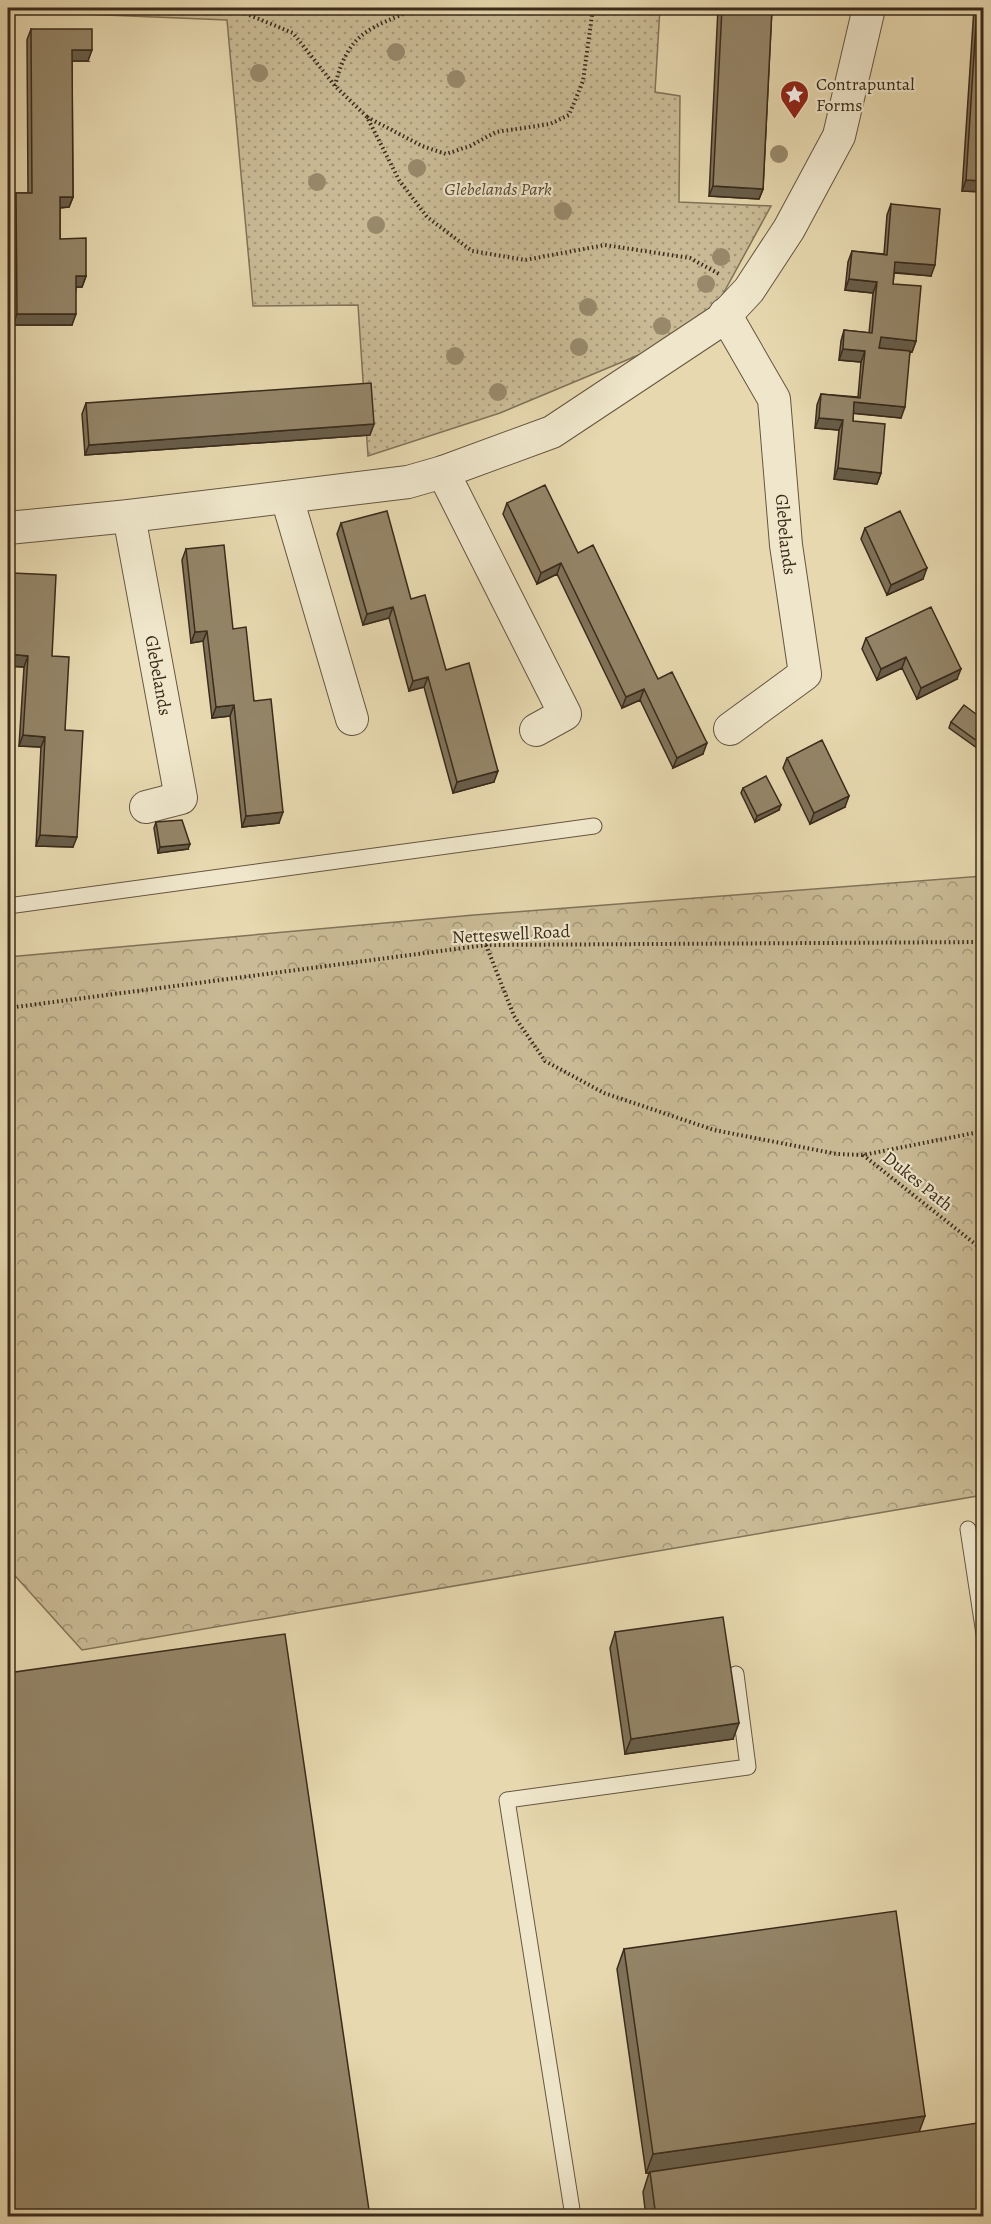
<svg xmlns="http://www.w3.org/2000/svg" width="991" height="2224" font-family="Alegreya,serif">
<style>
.forest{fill:url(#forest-crowns);stroke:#827358;stroke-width:1.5}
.park{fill:url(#park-dots);stroke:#827358;stroke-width:1.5}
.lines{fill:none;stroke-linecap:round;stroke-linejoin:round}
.lane-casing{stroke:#655640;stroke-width:17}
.street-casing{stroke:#655640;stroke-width:34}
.path{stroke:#3a2b1b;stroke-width:4;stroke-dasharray:1.5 3;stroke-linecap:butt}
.lane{stroke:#efe6cb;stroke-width:15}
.street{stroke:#efe6cb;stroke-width:32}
.tree{fill:#98896b}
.wall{fill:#7f7259;stroke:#3a2b1b;stroke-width:1.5}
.shaded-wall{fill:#685d49;stroke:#3a2b1b;stroke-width:1.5}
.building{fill:#948568;stroke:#3a2b1b;stroke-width:1.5}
.labels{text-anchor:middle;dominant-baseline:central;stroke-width:4.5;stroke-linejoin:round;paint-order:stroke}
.poi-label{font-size:18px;fill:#3a2b1b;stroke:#efe6cb;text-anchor:start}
.park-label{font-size:18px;font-style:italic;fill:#574834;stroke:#efe6cb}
.street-label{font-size:18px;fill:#3a2b1b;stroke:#efe6cb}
</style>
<defs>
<pattern id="forest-crowns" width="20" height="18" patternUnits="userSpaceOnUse" patternTransform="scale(1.5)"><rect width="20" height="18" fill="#cabb96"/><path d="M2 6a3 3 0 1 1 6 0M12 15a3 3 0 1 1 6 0" fill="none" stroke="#a5987a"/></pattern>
<pattern id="park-dots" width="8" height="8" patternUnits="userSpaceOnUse" patternTransform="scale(1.5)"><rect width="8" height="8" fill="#cabb96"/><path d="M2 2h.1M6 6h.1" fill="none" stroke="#a5987a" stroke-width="1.8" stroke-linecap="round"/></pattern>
</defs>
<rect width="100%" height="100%" fill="#e7d8af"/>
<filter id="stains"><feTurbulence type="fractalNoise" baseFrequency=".00333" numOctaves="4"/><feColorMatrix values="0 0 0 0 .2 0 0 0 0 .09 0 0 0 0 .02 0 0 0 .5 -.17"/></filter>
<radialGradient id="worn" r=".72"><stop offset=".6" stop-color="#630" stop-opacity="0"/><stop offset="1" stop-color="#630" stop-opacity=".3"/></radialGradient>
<path class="forest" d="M983,876v619l-901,155 -74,-82v-611l466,-42z"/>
<path class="park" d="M8,8h652l-5,84 25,4 -1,106 92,4 -60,110 -65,36 -146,61 -132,43 -10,-151 -105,1 -26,-286 -219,-9z"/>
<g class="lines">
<defs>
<path id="lane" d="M8,906l586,-80
M968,1529l16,105
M573,2216l-66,-416 241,-33 -12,-93"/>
<g id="street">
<path id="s1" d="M725,314l49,85 12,146 19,129 -75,55"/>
<path d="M443,472l122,242 -29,16"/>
<path d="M287,498l65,221"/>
<path id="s2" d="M129,516l52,282 -35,9"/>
<path d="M8,528l121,-12 279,-34 35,-10 109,-40 169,-112 28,-30 40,-61 50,-93 30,-128"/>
</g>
</defs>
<use href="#lane" class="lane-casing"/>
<use href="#street" class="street-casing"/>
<path class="path" d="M201,8l36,2 56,23 42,53 32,31 32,63 28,37 45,34 53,9 80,-15 85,13 29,16
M335,86c13,-55 36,-58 83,-78
M367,117l55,29 24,8 24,-8 26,-14 54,-8 19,-9 14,-34 10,-73
M486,945l28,71 31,45 59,32 110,37 123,24 26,1 121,-24
M8,1008l478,-63 498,-3
M863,1155l121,96"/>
<use href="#lane" class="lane"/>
<use href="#street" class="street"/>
</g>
<g class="tree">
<circle cx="396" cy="52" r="9"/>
<circle cx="259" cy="73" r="9"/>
<circle cx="456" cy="79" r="9"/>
<circle cx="779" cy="154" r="9"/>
<circle cx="417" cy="168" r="9"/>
<circle cx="317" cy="182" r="9"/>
<circle cx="563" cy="211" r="9"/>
<circle cx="376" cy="225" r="9"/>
<circle cx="721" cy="257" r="9"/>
<circle cx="706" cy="284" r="9"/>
<circle cx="588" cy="307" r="9"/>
<circle cx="662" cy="326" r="9"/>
<circle cx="579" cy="347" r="9"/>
<circle cx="455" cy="356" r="9"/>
<circle cx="498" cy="392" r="9"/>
</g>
<path class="wall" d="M718,8h54l-9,181 -4,10 -50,-3z
M974,8h10v184l-22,-1z
M31,29l57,32h-16l1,136 -4,10 -9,1v31l26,37 -4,11h-6l-4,38h-59l-1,-121 4,-11h12l-1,-153z
M891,204l40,72 -37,-3 -1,11 23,57 -4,11 -2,-1 -9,67 -48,-5v8l28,52 -4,11 -43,-5 5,-49 -24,-2 2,-23 4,-11 37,3 3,-35 -22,-2 2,-19 3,-11 25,3 4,-40 -28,-3 3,-28 4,-11 32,3 3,-39z
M86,403l284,32 -285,20 -3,-41z
M507,503l71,50 80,126 45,75 -30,14 -33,-68 -18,8 -65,-134 -20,10 -34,-70z
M341,523l70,76 35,71 48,112 -41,11 -29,-106 -15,4 -20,-73 -26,7 -26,-91z
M865,528l58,51 -36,16 -26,-56z
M186,549l47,80 21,72 25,122 -37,4 -12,-111 -18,2 -9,-77 -12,2 -9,-83z
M12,573l40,83 13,74 8,117 -37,-1 5,-99 -22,-1 5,-79 -16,-1v-82z
M866,638l91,41 -40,20 -15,-31 -25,12 -15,-31z
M984,720v33l-35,-25 2,-6z
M787,758l58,49 -35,17 -27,-56z
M743,788l36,22 -24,12 -14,-29z
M156,822l32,27 -30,4 -4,-25z
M615,1632l118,107 -108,15 -15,-106z
M624,1949l295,183 65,85h-338l-3,-25 6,-19h-3l-29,-204z"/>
<path class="shaded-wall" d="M72,50h20l-4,11h-20z
M966,180l18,1v11l-22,-1z
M713,186l50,3 -4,10 -50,-3z
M60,197h13l-4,10 -13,1z
M895,262l40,3 -4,11 -40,-4z
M76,276h10l-4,11h-10z
M849,279l28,3 -4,11 -28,-3z
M17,314h59l-4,11h-59z
M881,337l35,4 -4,11 -35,-4z
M843,349l22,2 -4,11 -22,-2z
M854,402l51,5 -4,11 -51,-5z
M819,418l24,2 -4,10 -24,-2z
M374,424l-4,11 -285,20 4,-10z
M838,468l43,5 -4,11 -43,-5z
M561,563l-4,11 -20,10 4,-11z
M927,568l-4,11 -36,16 4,-10z
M393,607l-4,11 -26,7 4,-11z
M207,631l-4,10 -12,2 4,-11z
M8,654l20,2 -4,11 -16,-1z
M906,657l-4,11 -25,12 4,-11z
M961,669l-4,10 -40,20 4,-11z
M428,677l-4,10 -15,4 4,-10z
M644,689l-4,11 -18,8 4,-11z
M234,705l-4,11 -18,2 4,-11z
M23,735l22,2 -4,10 -22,-1z
M707,743l-4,11 -30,14 4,-10z
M498,771l-4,11 -41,11 4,-11z
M849,796l-4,11 -35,17 4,-11z
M781,805l-2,5 -24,12 2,-6z
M283,812l-4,11 -37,4 4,-11z
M40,835l37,2 -4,10 -37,-1z
M190,844l-2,5 -30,4 2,-6z
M739,1723l-6,16 -108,15 6,-15z
M925,2116l-7,19 -272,38 7,-19z"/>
<path class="building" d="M722,8h50l-9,181 -50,-3z
M977,8h7v173l-18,-1z
M31,29h61v21h-20l1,147h-13v42l26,-1v38h-10v38h-59l-1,-121h16z
M891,204l49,5 -5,56 -40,-3 -2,22 28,2 -5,55 -35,-4 -2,11 31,3 -5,56 -51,-5 -1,19 32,3 -4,49 -43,-5 5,-48 -24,-2 2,-24 39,4 5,-47 -22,-2 1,-19 28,3 5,-51 -28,-3 3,-28 35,4z
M371,383l3,41 -285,21 -3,-42z
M545,485l33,68 15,-8 65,134 14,-7 35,71 -30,15 -33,-69 -18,8 -65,-134 -20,10 -34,-70z
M387,511l24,88 14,-4 21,75 23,-7 29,108 -41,11 -29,-105 -15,4 -20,-74 -26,7 -26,-91z
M900,511l27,57 -36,17 -26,-57z
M224,545l9,84 13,-2 8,74 17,-2 12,113 -37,4 -12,-111 -18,2 -9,-76 -12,1 -9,-83z
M12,573l44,2 -4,81 17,1 -4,73 18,1 -6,106 -37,-2 5,-98 -22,-2 5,-79 -20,-2z
M931,607l30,62 -40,19 -15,-31 -25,12 -15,-31z
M964,705l20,15v26l-33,-24z
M822,740l27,56 -35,17 -27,-55z
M766,776l15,29 -24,11 -14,-28z
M182,820l8,24 -30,3 -4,-25z
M723,1617l16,106 -108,16 -16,-107z
M285,1634l85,583h-362v-544z
M896,1911l29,205 -272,38 -29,-205z
M984,2122v95h-328l-6,-45z"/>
<defs>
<symbol id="sight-pin" viewBox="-11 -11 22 30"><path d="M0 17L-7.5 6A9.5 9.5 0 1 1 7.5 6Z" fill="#8f2418" stroke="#efe6cb"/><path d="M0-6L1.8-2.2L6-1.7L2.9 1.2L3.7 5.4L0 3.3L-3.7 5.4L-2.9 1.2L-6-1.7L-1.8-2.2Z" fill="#fff"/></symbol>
</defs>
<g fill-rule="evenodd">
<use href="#sight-pin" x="778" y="78" width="33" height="45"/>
</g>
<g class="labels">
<g class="poi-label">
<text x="816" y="84">Contrapuntal<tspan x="816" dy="21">Forms</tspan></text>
</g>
<g class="park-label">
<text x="498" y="189">Glebelands Park</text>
</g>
<g class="street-label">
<text stroke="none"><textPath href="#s1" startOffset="234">Glebelands</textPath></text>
<text stroke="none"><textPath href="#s2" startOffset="162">Glebelands</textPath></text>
<text transform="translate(511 934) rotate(-3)">Netteswell Road</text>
<text transform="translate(918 1181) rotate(39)">Dukes Path</text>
</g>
</g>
<rect width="991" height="2224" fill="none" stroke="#e7d8af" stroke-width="30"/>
<rect x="9" y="9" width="973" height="2206" fill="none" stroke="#3a2b1b" stroke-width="3"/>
<rect x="15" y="15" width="961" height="2194" fill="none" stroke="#3a2b1b" stroke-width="1.5"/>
<rect width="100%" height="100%" filter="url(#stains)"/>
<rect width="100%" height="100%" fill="url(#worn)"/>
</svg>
